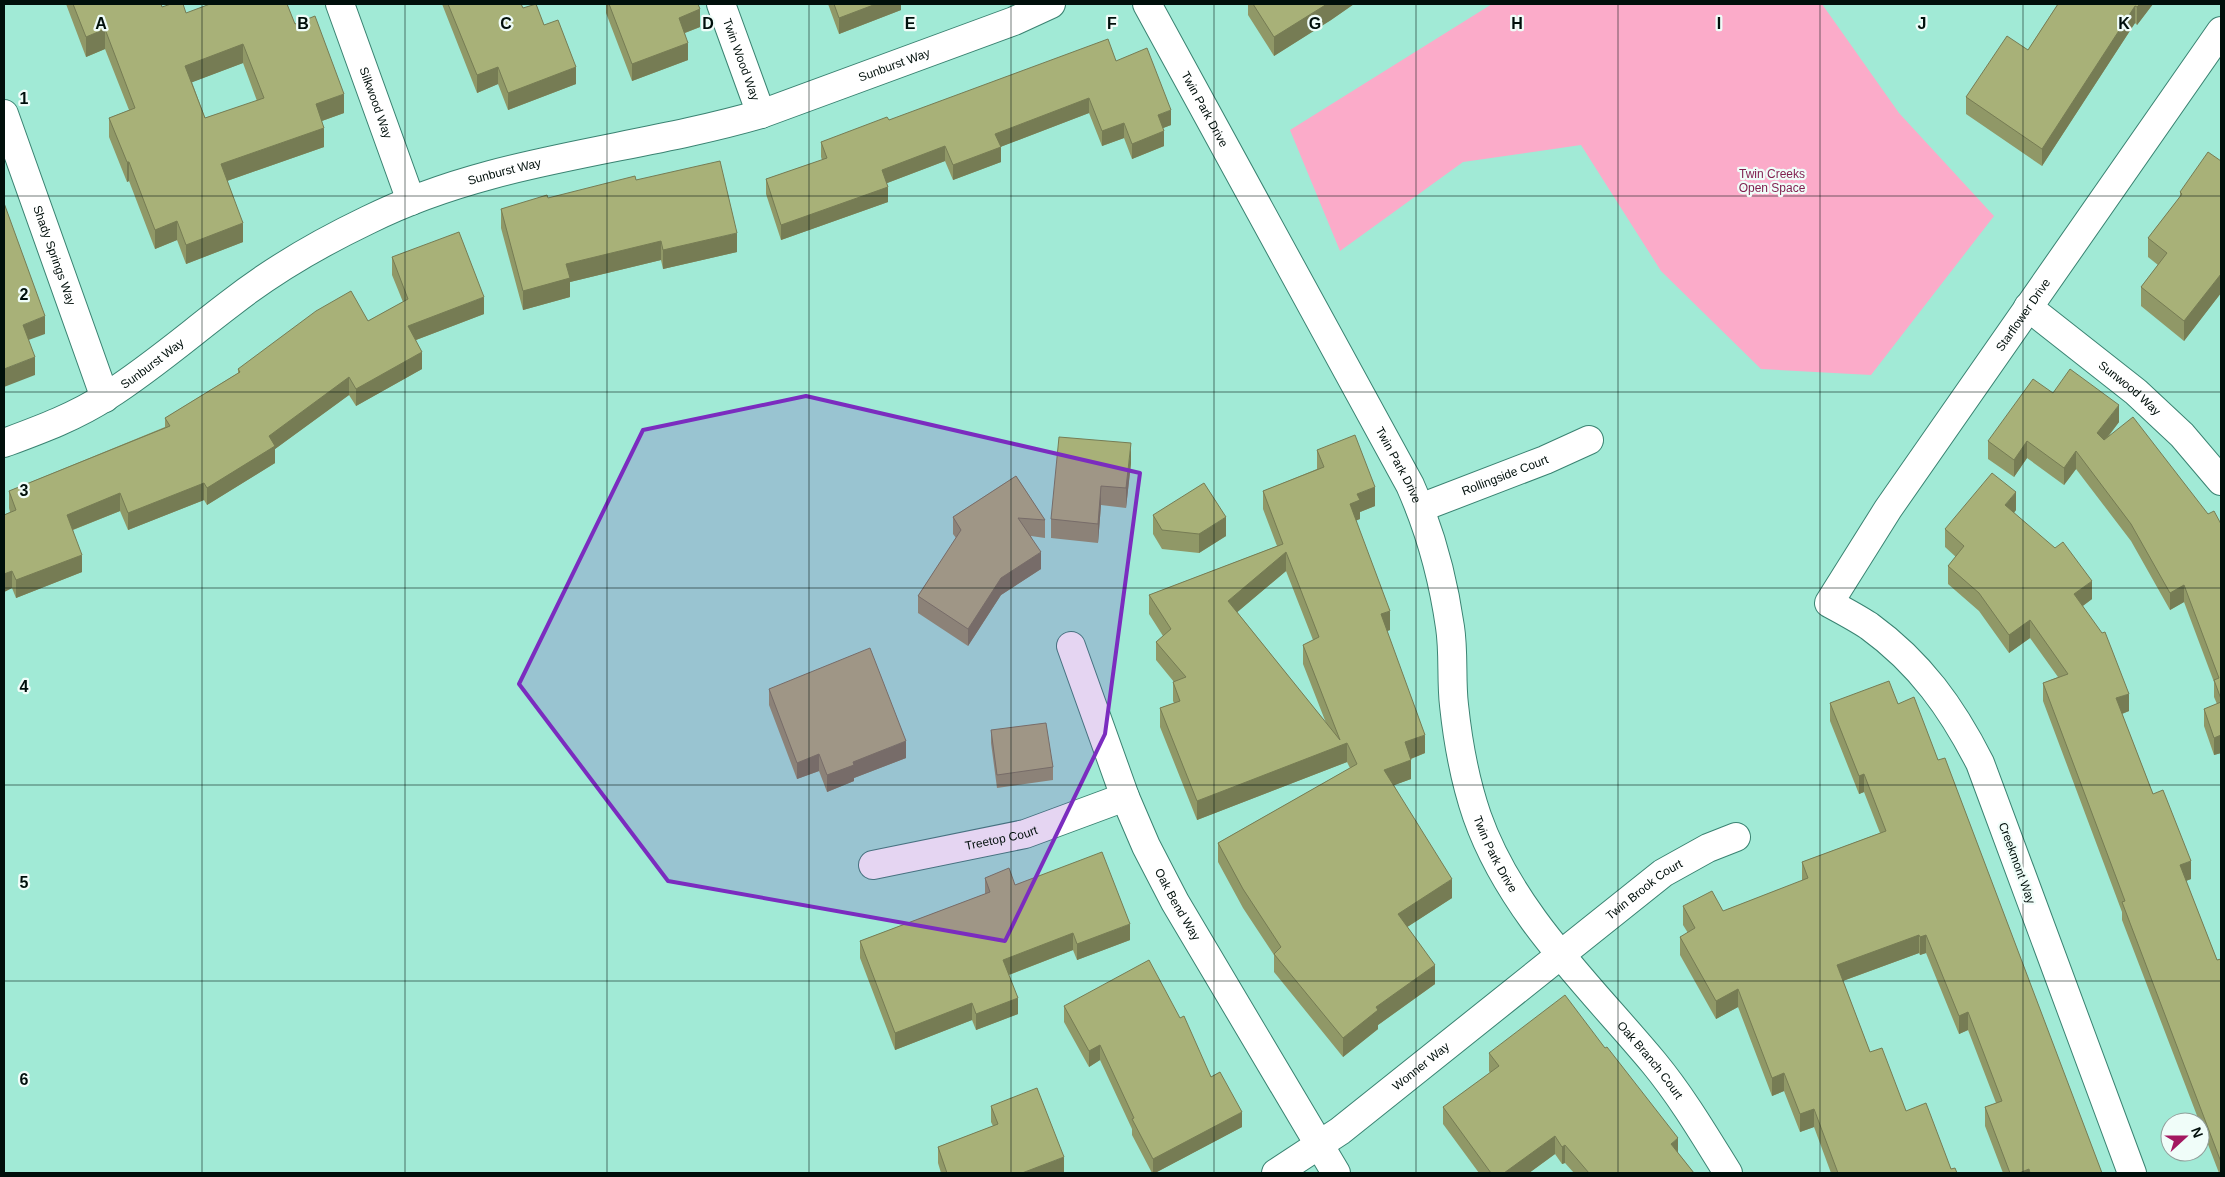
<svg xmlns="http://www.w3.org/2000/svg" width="2225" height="1177" font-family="Helvetica,sans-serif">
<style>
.green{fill:#fbabc9}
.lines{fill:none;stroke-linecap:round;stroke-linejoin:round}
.minor-casing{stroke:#3a8372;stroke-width:30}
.minor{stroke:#fff;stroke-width:28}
.wall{fill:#909867;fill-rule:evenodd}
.shaded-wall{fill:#767c54}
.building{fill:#a8b178;stroke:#767c54;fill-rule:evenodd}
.marked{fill:#7b2cbf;fill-opacity:0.2;stroke:#7b2cbf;stroke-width:4;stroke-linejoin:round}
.grid{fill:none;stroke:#000f0b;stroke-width:1;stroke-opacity:0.55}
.labels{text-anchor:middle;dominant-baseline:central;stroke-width:4.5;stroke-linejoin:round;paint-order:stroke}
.street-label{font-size:12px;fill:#000f0b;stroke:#f0fdf9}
.park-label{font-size:12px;fill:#7f1d4d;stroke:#f0fdf9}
.grid-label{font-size:16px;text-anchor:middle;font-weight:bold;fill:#000f0b;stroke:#f0fdf9;stroke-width:4.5;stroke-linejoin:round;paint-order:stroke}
</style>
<rect width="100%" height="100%" fill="#a1ead6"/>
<path class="green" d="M1492,4h330l77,109 95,103 -123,159 -110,-6 -100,-98 -80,-126 -118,17 -123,89 -50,-121z"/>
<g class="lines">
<defs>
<g id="minor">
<path id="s1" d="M340,4l71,197"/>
<path id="s2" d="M721,4l40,110"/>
<path id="s3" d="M1147,4l263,481c20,45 33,93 40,142 4,26 1,53 4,78 4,38 11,76 23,111 34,97 113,170 177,247 28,34 51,73 74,110"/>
<path id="s4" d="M4,114l101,284"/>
<path id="s5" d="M2028,307l108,85 46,43 39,46"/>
<path id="s6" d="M4,443c35,-13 71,-26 103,-47 44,-28 83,-62 124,-93 42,-33 89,-60 137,-83 124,-62 262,-68 393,-106l253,-93 37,-17"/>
<path id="s7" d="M1420,508l125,-48 44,-20"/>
<path id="s8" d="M1071,646l54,151 21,49 29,56 161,271"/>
<path id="s9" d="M873,865l152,-31 100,-37"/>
<path id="s10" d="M1276,1173l64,-42 323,-258 45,-25 28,-11"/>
<path id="s11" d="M2132,1173l-152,-410c-28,-55 -60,-100 -111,-137 -12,-8 -27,-16 -40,-23l59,-94 333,-478"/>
</g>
</defs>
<use href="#minor" class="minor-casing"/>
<use href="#minor" class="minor"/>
</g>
<path class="wall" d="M66,4h95l1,3 24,6 109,11 49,89 -22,8 2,26 -97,34 16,61 -57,22 -9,-24 -22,9 -26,-68 -2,1 -18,-45v-19l20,-8 -24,-61 -19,8zM243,63l14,38 -52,17 -13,-36z
M442,4h79l2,4 21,17 32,59 -68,26 -10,-26 -21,9z
M606,4h92l2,23 -15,6 3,27 -56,21 -26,-68z
M828,4h73v6l-62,24z
M1248,4h106l-23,16 -57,36 -26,-41z
M2058,4h95l-16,21 -2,-2 -93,143 -76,-52v-17l62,-47z
M1116,61l55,64 -8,3 1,18 -32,13 -8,-21 -22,8 -13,-33 -89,34 1,15 -48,18 -8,-19 -58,22 1,19 -107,38 -15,-46v-15l56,-19 -1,-3v-15l68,-22z
M2221,161v132l-37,48 -43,-35v-19l17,-22 -10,-8v-19l32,-41v-5z
M636,180l101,72 -74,17 -2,-9 -91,22v15l-47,13 -22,-82v-19l47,-11z
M392,257l92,57 -68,26 6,29 -66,37 -7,-11 -74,54v14l-68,42 -3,-5 -76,30 -8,-19 -47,19 9,42 -66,26 -4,-10 -8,4v-77l6,-3 -1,-4v-17l156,-64v-9l73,-45v-4l130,-48 35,-19 -11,-27z
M2053,393l66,29 -11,15 100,77 13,10v229l-7,2 -10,-29v-17l13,-5 -3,-7v-15l-30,-80 -14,8 -39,-69 -55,-72 -12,16 -37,-27 -13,19 -26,-18v-18z
M1317,450l58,56 -15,6v7l-4,1 34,110 -3,1 38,122 -14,6v20l-17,6 58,113 -45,29 28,57 -57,41v4l-35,28 -69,-85v-17l-31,-47 -25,-46v-19l132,-75 -3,-6 -150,58 -37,-93v-19l14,-5 -1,-2v-19h1l-18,-22v-18l7,-6 -14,-22v-19l128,-49 -14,-37v-18l54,-22zM1286,571l27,69 -10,5v19l23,59 -89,-111z
M1131,463l-5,45 -25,-3 -3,38 -47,-5v-19z
M1016,476l29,44v18l-14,-2 10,33 -40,26 -33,51 -50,-33v-17l38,-58 -3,-4v-17z
M2016,510l-2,3 78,86 -9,7 46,105 -7,3 31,80 38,85 -5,2 31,79 4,-1v214h-2l-97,-253v-8l-79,-211v-18l15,-6 -28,-39 -21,15 -30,-42 -31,-27v-18l8,-9 -11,-10v-18z
M1153,515l73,21 -27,17 -37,-4 -9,-15z
M769,689l137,69 -52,20v3l-27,11 -8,-21 -22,8 -28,-74z
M1830,703l68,1 40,56 164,413h-99l-18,-47v-19l11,-4 -28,-73 -9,4 -33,-81 -6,2 -1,-2 -76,28 27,71 36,59 45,58 6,4h-126l-17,-46 -14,5 -16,-41 -12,5 -34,-89 -22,12 -36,-64v-18l8,-4 -5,-8v-19l40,5 79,-30v-19l78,-29 -16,-41 -5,2 -29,-73z
M991,730l62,37v13l-56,8 -6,-45z
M985,878l30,7 115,55 -53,20 -4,-10 -64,25 9,39 -42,16 -4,-10 -77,30 -35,-92v-17l125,-47z
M1064,1006l147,71 31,50 -87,46h-3l-20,-38v-6l-32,-69 -11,7 -25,-45z
M1489,1053l189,100 16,20h-120l-9,-10 -3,1 -7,-10 -26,19h-50l-36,-49v-17l47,-34 -1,-2z
M991,1106l73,67h-123l-3,-10v-16l55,-21 -2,-4z"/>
<path class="shaded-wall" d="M876,4h25v6l-62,24v-16z
M1327,4h27l-23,16 -57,36v-19z
M2140,4h13l-16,21v-18z
M2135,6v17l-93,143v-17z
M700,9v18l-21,8v-17z
M105,29v20l-19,8v-20z
M688,43v17l-56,21v-17z
M243,44v19l-58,22v-19z
M498,67v17l-21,9v-18z
M576,67v17l-68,26v-17z
M344,94v19l-28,10v-19z
M1089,98v15l-94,36v-15z
M1171,110v15l-13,5v-15z
M1124,123v15l-22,8v-15z
M324,128v19l-103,36v-19z
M1164,131v15l-32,13v-15z
M945,146v15l-63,24v-15z
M1001,147v15l-48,18v-15z
M127,162h2v19l-2,1z
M888,187v15l-107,38v-15z
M177,221v19l-22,9v-19z
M243,223v19l-57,22v-19z
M737,233v19l-74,17v-19z
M661,241v19l-91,22v15l-47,13v-19l43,-27z
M2221,274v19l-37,48v-20z
M484,297v17l-76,29v-17z
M45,316v18l-22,8v-17z
M422,352v17l-66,37v-17z
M35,357v18l-31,12v-18z
M349,377v18l-74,54v14l-68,42v-17l62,-52z
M2119,405v17l-22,28v-17z
M2027,441v17l-13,19v-17z
M1131,443v20l-5,45v-20z
M2076,451v18l-12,16v-17z
M204,483v17l-76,30v-17z
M1101,486v19l-3,38v-19z
M1375,487v19l-15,6v7l-10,4v-19l7,-10z
M2016,492v18l-11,13v-18z
M120,493v18l-53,21v-17z
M1226,517v19l-27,17v-19z
M1041,552v17l-40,26 -33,51v-17l33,-51z
M1286,552v19l-58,49v-19z
M82,555v17l-66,26v-18z
M12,571v17l-8,4v-18z
M2092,581v18l-18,13v-18z
M2184,585v17l-14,8v-17z
M1390,611v19l-9,3v-19z
M2030,620v18l-21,15v-18z
M2129,694v17l-13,5v-18z
M1425,735v18l-20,8v-19z
M2221,735v18l-7,2v-17z
M906,741v17l-52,20v3l-27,11v-17l26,-13z
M1347,743v19l-150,58v-19z
M819,754v17l-22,8v-16z
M1411,760v19l-27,10v-19z
M1864,774v18l-5,2v-18z
M2191,861v18l-11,4v-18z
M1452,879v19l-54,35v-19z
M1130,924v16l-53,20v-16z
M1073,933v17l-70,27v-17z
M1919,935v18l-82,30v-18z
M1926,935v18l-6,2v-18z
M1435,965v19l-57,41v4l-35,28v-19l33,-31z
M1738,989v18l-22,12v-18z
M1018,998v16l-42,16v-16z
M972,1003v17l-77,30v-17z
M1968,1012v18l-9,4v-18z
M1100,1045v15l-11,7v-16z
M1784,1073v18l-12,5v-18z
M1814,1109v18l-14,5v-18z
M1242,1112v15l-87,46h-2v-14z
M1555,1136v18l-26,19h-25z
M1678,1138v17l-7,-11z
M1565,1145v18l-3,1v-17z
M1064,1157v16h-42z
M2029,1169v4h-10z"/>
<path class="building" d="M73,4h88l1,3 9,-3h12l3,9 24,-9h77l8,20 20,-8 29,78 -28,10 8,24 -103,36 22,59 -57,22 -9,-24 -22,9 -26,-68h-2l-18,-44 26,-10 -30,-79 -19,8zM243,44l21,54 -59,20 -20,-52z
M448,4h73l2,4 13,-4 8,21 14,-5 18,47 -68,26 -10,-26 -21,8z
M609,4h89l2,5 -21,9 9,25 -56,21z
M834,4h42l-37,14z
M1253,4h74l-53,33z
M2058,4h82l-3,3 -2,-1 -93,143 -76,-52 41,-61 21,14z
M1108,39l8,22 31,-13 24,62 -13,5 6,16 -32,13 -8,-21 -22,8 -13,-33 -94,36 6,13 -48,18 -8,-19 -63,24 6,17 -107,38 -15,-46 61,-21 -6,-16 66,-25 2,3z
M2208,152l13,9v113l-37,47 -43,-34 26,-34 -19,-15 34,-44 -2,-2z
M720,161l17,72 -74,17 -2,-9 -95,23 4,14 -47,13 -22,-82 46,-14 1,3 87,-22 1,4z
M4,203l41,113 -22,9 12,32 -31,12z
M459,232l25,65 -76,29 14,26 -66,37 -7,-12 -80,59 6,10 -68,42 -3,-5 -76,30 -8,-20 -53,22 15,40 -66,25 -4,-9 -8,3v-59l12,-5 -7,-19 161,-65 -5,-8 75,-46 -2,-3 78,-58 35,-20 17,30 40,-22 -16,-42z
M2070,369l49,36 -22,28 7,7 29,-23 75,97 6,-3 7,13v175l-7,-19 5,-2 -35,-93 -14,8 -39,-69 -55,-73 -12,17 -37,-27 -13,19 -26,-19 45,-62 20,14z
M1355,435l20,52 -18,7 3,6 -10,4 40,107 -9,3 44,121 -20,7 6,18 -27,10 68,109 -54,35 37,51 -59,42 2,3 -35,28 -69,-84 7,-7 -38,-58 -25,-46 139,-79 -10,-21 -150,58 -37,-93 20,-7 -7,-19 13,-5 -30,-35 15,-13 -22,-34 134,-51 -20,-53 61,-24 -7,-17zM1286,552l33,85 -16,8 37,95 -112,-139z
M1059,437l72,6 -5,45 -25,-2 -3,38 -47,-5z
M1992,473l24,19 -11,13 50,43 8,-6 29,39 -18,13 28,39 3,-1 24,62 -13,4 37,96 10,-4 28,71 -11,4 37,95 4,-1v203l-99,-260 3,-1 -82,-218 25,-9 -38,-54 -21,15 -30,-42 -31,-27 16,-20 -19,-17z
M1016,476l29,44 -27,-2 23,34 -40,26 -33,51 -50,-33 43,-66 -8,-13z
M1204,483l22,34 -27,17 -37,-4 -9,-15z
M870,648l36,93 -53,21 1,3 -27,10 -8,-21 -22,9 -28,-74z
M1889,681l9,23 16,-7 24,63 7,-2 157,415h-72l-1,-4 -10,4h-9l-25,-66 17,-6 -34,-89 -9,4 -33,-81 -6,2 -1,-2 -82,30 33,87 12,-4 24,63 20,-8 25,66 4,-1 2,5h-119l-24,-64 -14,5 -16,-41 -12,5 -34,-89 -22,12 -36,-64 15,-9 -12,-22 29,-15 11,20 85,-33 -6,-16 84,-31 -22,-57 -5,2 -29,-73z
M2221,702v33l-7,3 -10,-29z
M1046,723l7,44 -56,8 -6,-45z
M1102,852l28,72 -53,20 -4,-11 -70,27 15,38 -42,16 -4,-11 -77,30 -35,-92 130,-49 -5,-14 24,-10 6,17z
M1149,960l31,58 4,-2 27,61 9,-5 22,40 -89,47 -21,-40 2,-1 -34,-73 -11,6 -25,-45z
M1565,995l40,53 2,-1 71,91 -7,6 23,29h-105l-24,-28 -3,2 -7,-11 -51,37h-13l-48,-66 56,-41 -10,-13z
M1037,1088l27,69 -42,16h-75l-9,-26 60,-23 -7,-18z"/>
<path class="marked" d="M806,396l334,77 -35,261 -100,207 -337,-60 -149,-197 124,-254z"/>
<path class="grid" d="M202,4v1169M405,4v1169M607,4v1169M809,4v1169M1011,4v1169M1214,4v1169M1416,4v1169M1618,4v1169M1820,4v1169M2023,4v1169M4,196h2217M4,392h2217M4,588h2217M4,785h2217M4,981h2217"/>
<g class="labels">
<g class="street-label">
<text stroke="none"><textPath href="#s2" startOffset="59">Twin Wood Way</textPath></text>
<text stroke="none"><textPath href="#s6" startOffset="979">Sunburst Way</textPath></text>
<text stroke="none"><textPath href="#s1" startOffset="105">Silkwood Way</textPath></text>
<text stroke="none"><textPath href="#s3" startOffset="120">Twin Park Drive</textPath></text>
<text stroke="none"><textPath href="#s6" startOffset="574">Sunburst Way</textPath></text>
<text stroke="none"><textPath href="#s4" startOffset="150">Shady Springs Way</textPath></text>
<text stroke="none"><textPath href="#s11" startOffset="1009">Starflower Drive</textPath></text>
<text stroke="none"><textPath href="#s6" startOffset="169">Sunburst Way</textPath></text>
<text stroke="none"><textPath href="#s5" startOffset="130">Sunwood Way</textPath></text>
<text stroke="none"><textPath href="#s3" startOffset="525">Twin Park Drive</textPath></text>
<text stroke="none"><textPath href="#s7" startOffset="91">Rollingside Court</textPath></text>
<text stroke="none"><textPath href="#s9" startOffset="131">Treetop Court</textPath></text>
<text stroke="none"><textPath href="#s3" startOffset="930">Twin Park Drive</textPath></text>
<text transform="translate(2017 863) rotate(70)">Creekmont Way</text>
<text stroke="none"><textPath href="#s10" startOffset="465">Twin Brook Court</textPath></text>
<text stroke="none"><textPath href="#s8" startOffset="280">Oak Bend Way</textPath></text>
<text stroke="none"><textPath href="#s3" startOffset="1189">Oak Branch Court</textPath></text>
<text stroke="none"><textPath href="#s10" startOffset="180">Wonner Way</textPath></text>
</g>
<g class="park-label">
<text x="1772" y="174">Twin Creeks<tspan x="1772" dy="14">Open Space</tspan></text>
</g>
</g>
<g class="grid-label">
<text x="101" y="29">A</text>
<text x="303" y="29">B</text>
<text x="506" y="29">C</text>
<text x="708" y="29">D</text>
<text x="910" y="29">E</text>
<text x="1112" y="29">F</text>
<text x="1315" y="29">G</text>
<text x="1517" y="29">H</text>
<text x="1719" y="29">I</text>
<text x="1922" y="29">J</text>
<text x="2124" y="29">K</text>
<text x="24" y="104">1</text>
<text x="24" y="300">2</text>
<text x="24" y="496">3</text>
<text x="24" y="692">4</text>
<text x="24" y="888">5</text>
<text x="24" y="1085">6</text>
</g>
<rect width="2225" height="1177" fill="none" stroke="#000f0b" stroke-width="10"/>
<g transform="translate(2185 1137) rotate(69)"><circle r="24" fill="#f0fdf9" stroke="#909e9a"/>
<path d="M0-4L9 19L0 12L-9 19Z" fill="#a31860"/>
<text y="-8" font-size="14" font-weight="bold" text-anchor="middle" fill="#000f0b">N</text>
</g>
</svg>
